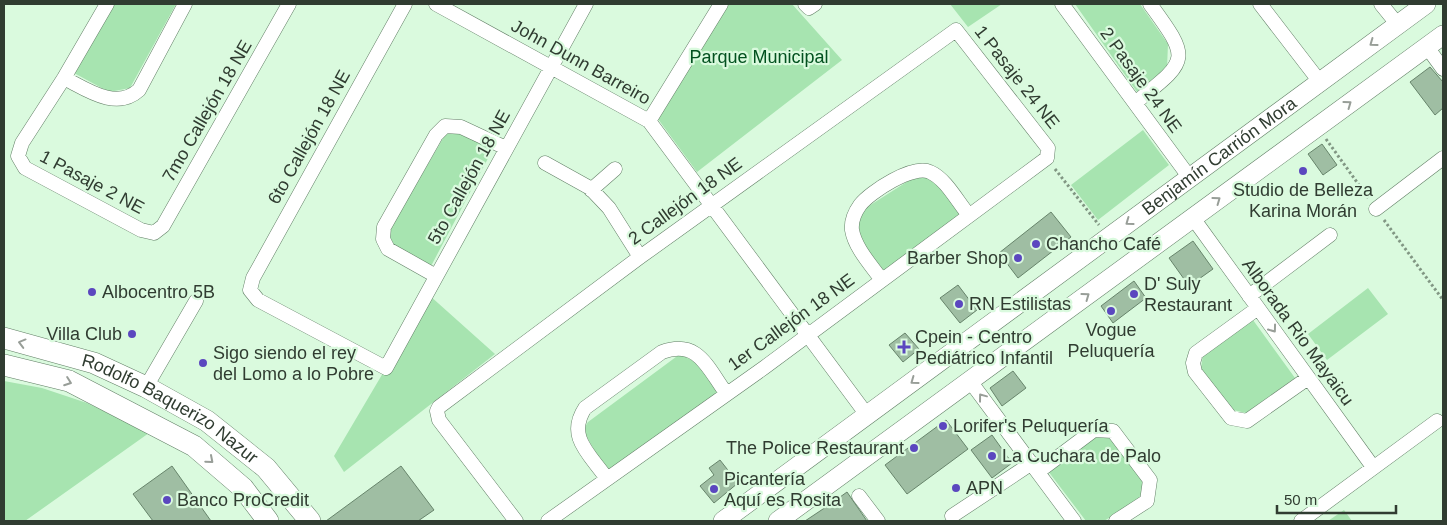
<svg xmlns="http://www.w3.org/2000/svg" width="1447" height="525" font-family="Arial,sans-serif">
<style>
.green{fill:#a7e4b0}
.building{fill:#9fbea3;stroke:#67846b}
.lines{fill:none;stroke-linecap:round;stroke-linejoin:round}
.street-casing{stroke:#627f66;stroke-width:15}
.secondary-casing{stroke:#627f66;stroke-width:20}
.primary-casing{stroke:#627f66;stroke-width:22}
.path{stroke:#819683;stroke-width:3;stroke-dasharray:2.5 2.5;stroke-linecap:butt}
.street{stroke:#fff;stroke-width:14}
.secondary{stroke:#fff;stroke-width:19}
.primary{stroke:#fff;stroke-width:21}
.oneway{stroke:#989e98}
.poi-dot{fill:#5b47bf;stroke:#dafade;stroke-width:2}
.labels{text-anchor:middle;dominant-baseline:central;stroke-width:4.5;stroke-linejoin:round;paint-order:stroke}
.park-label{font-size:18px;fill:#02511f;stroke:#dafade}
.street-label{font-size:18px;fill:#303c31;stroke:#dafade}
.poi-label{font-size:18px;fill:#303c31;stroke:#dafade;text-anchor:start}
</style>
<rect width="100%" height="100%" fill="#dafade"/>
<path class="green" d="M114,4h62l-46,84 -21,4 -35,-19z
M729,4h63l50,56 -145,112 -39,-53z
M950,4h52l-34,23z
M1075,4h65l28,40 -1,24 -30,24z
M1143,130l26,35 -71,55 -27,-35z
M451,133h12l30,16 -63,119c-18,-10 -38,-15 -41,-37l56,-96z
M916,176l15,2 31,35 -80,61c-17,-24 -29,-31 -21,-63z
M1368,288l20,26 -61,46 -19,-26z
M429,295l66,59 -151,118 -10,-16z
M1253,320l42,58 -49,35 -13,-3 -32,-41 2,-14z
M680,354l19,10 21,28 -113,81 -24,-43 5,-8z
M4,381l38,7 45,15 62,30 -124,88h-21z
M1094,435l17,1 33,45 -3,17 -37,23h-18l-38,-50z
M1344,510l8,11h-24z"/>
<path class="building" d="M1430,67l13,15v26l-8,7 -25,-33z
M1322,144l15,21 -14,10 -15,-21z
M1051,212l20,25 -53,41 -19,-25z
M1193,241l20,28 -24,17 -20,-28z
M1134,281l12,17 -33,25 -12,-17z
M958,285l19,25 -17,13 -20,-25z
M905,333l14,16 -16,13 -14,-17z
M1013,371l13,17 -24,18 -12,-18z
M946,420l22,29 -61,45 -22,-29z
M992,435l20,28 -20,15 -21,-28z
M720,460l18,23 -24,20 -14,-17 14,-11 -5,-7z
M172,466l39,55h-58l-20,-27z
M401,466l33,44 -16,11h-92z
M847,492l20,29h-62l24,-16z"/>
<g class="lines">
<defs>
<path id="street" d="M107,4l-43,74 -42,65 -4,13 7,12 116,62 13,3 9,-7 126,-222
M405,4l-152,274 -3,12 8,10 128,68 200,-364
M436,4l213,117 218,294
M805,4l4,4 6,-4
M1062,4l128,174
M1260,4l60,78
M1381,4l17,21
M1427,47l16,22
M64,78c22,11 52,33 75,12l46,-86
M1135,103c53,-43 57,-42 15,-99
M649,121l72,-117
M545,163l45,25 19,20 31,49
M591,190l24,-21
M1376,209l67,-51
M1193,218l180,249
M436,276l-48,-27 -5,-10 1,-12 52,-92 9,-9 16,1 45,21
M881,279c-10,-14 -26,-31 -29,-49 -1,-9 3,-18 8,-25 10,-13 53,-41 70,-33 16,7 27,29 38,42
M1249,296l81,-61
M1258,308l-62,45 -3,10 2,9 36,46 16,3 61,-43
M970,381l104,140
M146,387l50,-86
M1038,472l56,-42 19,1 37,49 -3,21 -31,20
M607,479c-17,-25 -41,-42 -22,-71l77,-56c36,-13 45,15 64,41
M859,496l19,25
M952,516l80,-53
M516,521l-77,-101 -2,-9 2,-4 201,-150 316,-227 92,118 -1,10 -282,209 -217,154
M1301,521l136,-100"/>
<g id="secondary">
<path id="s1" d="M723,521l703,-517"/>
<path d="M778,521l665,-486"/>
</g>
<g id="primary">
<path id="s2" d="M4,338l90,25 52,24 61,34 59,47 44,53"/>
<path d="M4,365l65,16 125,65 49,42 25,33"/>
</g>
</defs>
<use href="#street" class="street-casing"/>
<use href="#secondary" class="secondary-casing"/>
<use href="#primary" class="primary-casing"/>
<path class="path" d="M1326,139l43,60
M1055,169l44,56
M1384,220l59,80"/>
<use href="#street" class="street"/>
<use href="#secondary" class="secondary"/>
<use href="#primary" class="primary"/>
</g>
<defs><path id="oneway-chevron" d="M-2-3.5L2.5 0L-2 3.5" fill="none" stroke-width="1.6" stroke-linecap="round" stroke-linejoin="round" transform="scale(1.25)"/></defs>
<g class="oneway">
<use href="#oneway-chevron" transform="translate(1373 43) rotate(144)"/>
<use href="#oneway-chevron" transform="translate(1348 104) rotate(-36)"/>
<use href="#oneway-chevron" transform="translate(1217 200) rotate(-36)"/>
<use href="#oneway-chevron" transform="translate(1129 222) rotate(144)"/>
<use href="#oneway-chevron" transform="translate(1086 296) rotate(-36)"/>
<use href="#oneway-chevron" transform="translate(1273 329) rotate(54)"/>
<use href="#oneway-chevron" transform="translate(22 343) rotate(-165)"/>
<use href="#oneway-chevron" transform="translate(914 381) rotate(144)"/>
<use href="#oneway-chevron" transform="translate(68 382) rotate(20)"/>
<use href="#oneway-chevron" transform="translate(982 397) rotate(-127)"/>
<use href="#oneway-chevron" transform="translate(210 460) rotate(41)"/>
</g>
<g class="poi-dot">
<circle cx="1303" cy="171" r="5"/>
<circle cx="1036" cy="244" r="5"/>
<circle cx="1018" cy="258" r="5"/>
<circle cx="92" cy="292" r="5"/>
<circle cx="1134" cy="294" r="5"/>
<circle cx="959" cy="304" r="5"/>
<circle cx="1111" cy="311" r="5"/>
<circle cx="132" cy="334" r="5"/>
<path d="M901.5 339.5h5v5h5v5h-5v5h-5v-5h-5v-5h5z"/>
<circle cx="203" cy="363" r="5"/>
<circle cx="943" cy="426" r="5"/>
<circle cx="914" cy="448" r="5"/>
<circle cx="992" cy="456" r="5"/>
<circle cx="956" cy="488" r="5"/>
<circle cx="714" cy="489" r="5"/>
<circle cx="167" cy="500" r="5"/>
</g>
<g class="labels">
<g class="park-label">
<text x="759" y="57">Parque Municipal</text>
</g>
<g class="street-label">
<text transform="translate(581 62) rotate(29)">John Dunn Barreiro</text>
<text transform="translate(1017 77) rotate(52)">1 Pasaje 24 NE</text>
<text transform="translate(1141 80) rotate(54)">2 Pasaje 24 NE</text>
<text transform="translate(207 111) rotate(-60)">7mo Callejón 18 NE</text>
<text transform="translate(309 137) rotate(-61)">6to Callejón 18 NE</text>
<text stroke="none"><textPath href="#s1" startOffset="616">Benjamín Carrión Mora</textPath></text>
<text transform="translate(469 177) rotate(-61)">5to Callejón 18 NE</text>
<text transform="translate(92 182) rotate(28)">1 Pasaje 2 NE</text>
<text transform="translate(685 201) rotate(-36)">2 Callejón 18 NE</text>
<text transform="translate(791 322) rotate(-36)">1er Callejón 18 NE</text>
<text transform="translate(1298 332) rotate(54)">Alborada Rio Mayaicu</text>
<text stroke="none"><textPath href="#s2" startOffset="182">Rodolfo Baquerizo Nazur</textPath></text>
</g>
<g class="poi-label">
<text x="1303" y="190" text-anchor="middle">Studio de Belleza<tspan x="1303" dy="21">Karina Morán</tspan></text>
<text x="1046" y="244">Chancho Café</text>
<text x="1008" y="258" text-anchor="end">Barber Shop</text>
<text x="1144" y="284">D' Suly<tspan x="1144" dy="21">Restaurant</tspan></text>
<text x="102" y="292">Albocentro 5B</text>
<text x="969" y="304">RN Estilistas</text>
<text x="1111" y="330" text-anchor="middle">Vogue<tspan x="1111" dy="21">Peluquería</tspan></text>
<text x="122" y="334" text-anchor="end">Villa Club</text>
<text x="915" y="337">Cpein - Centro<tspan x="915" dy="21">Pediátrico Infantil</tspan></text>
<text x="213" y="353">Sigo siendo el rey<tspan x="213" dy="21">del Lomo a lo Pobre</tspan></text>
<text x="953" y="426">Lorifer's Peluquería</text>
<text x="904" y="448" text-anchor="end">The Police Restaurant</text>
<text x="1002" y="456">La Cuchara de Palo</text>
<text x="724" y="479">Picantería<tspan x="724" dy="21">Aquí es Rosita</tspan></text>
<text x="966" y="488">APN</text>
<text x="177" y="500">Banco ProCredit</text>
</g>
</g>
<rect width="1447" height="525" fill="none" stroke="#303c31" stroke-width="10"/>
<path d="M1277 505v8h119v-8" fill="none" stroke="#303c31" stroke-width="2.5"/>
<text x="1284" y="505" font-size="15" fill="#303c31" stroke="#dafade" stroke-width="4" paint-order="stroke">50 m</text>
</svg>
